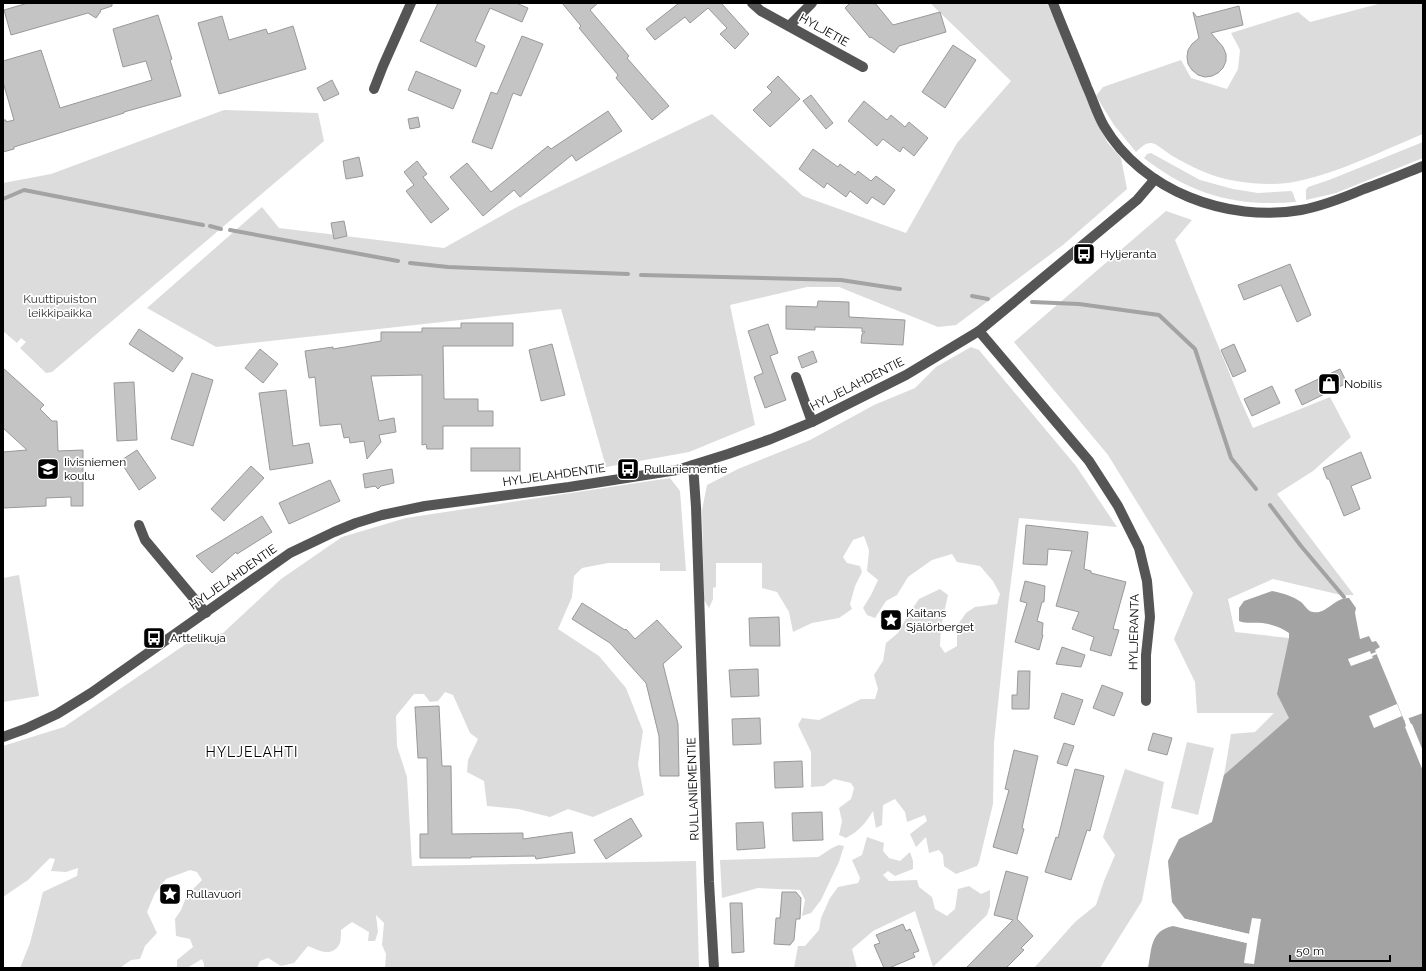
<svg xmlns="http://www.w3.org/2000/svg" width="1426" height="971" font-family="Raleway,sans-serif">
	<style>
		.green { fill: #dcdcdc }
		.water { fill: #a3a3a3 }
		.pier { fill: #fff }
		.lines { fill: none; stroke-linecap: round; stroke-linejoin: round }
		.stream { stroke: #a3a3a3; stroke-width: 4 }
		.building { fill: #c4c4c4; stroke: #999 }
		.minor { stroke: #555; stroke-width: 10 }
		.labels { text-anchor: middle; dominant-baseline: central; stroke-width: 3.5; stroke-linejoin: round; paint-order: stroke }
		.street-label { font-size: 12px; fill: #000; stroke: #fff }
		.poi-label { font-size: 12px; fill: #000; stroke: #fff; text-anchor: start }
		.park-label { font-size: 12px; fill: #333; stroke: #fff }
		.quarter-label { font-size: 14px; letter-spacing: 1px; fill: #000; stroke: #fff }
	</style>
	<rect width="100%" height="100%" fill="#fff"/>
	<g class="green">
		<path d="M930,3h117l60,139 14,16 6,31 -64,56 -107,80 -18,2 -99,-40h-32l-77,18 25,120 -66,27 -83,15 -45,-158 -345,38 -69,-39 115,-101 17,21 165,20 73,-41 195,-93 91,82 103,37 51,-90 54,-62z"/>
		<path d="M1382,3h41v131c-42,17 -90,42 -135,49 -17,2 -35,1 -52,-2 -22,-3 -42,-13 -62,-24 -6,-3 -17,-14 -23,-14 -6,0 -11,5 -15,9l-22,-27 -18,-29 7,-9 78,-27 10,18 36,11 11,-20 2,-19 -9,-17 67,-21 12,10z"/>
		<path d="M224,110l94,3 6,28 -272,231 -6,1 -26,-25 6,-6 -5,-4 -4,5 -14,-12v-148l48,-9z"/>
		<path d="M1423,142v16l-87,35 -30,7v-10l2,-3 21,-7z"/>
		<path d="M1151,153l49,27 33,9 25,4 33,-2 2,2 3,9c-59,5 -105,-7 -152,-44l3,-4z"/>
		<path d="M1166,211l26,9 -17,20 65,159 13,29 77,-31 21,40 -38,34 -36,23 77,101h-13l-68,-16 -45,20 7,33 54,6 18,72 -122,209 -13,-17 -4,-41 11,-22 33,-17 12,-47 7,-41 24,-2 19,-19h-77l-2,-31 -21,-43 19,-46 -85,-138 -94,-113z"/>
		<path d="M971,347l8,3 97,116 41,61 -98,-9 -10,79 -15,146 -1,61 -14,58 -2,4 -21,8 -12,-8 -1,-11 -4,-5 -10,3 -3,-16 -10,10 -6,-13 17,-13 -2,-6 -18,7 -2,-10 -10,-13 -12,6 -1,20 -6,3 -3,-17c-8,13 -14,20 -27,27l-7,-3 3,-14 -3,-13 12,-9 3,-11 -3,-5 -17,-4 -10,7 -13,1v-35l-13,-27 4,-7 17,2 42,-21h14l3,-10 -4,-14 9,-14 3,-18 12,-10 10,-18 11,-16 21,-10 8,6 -7,32 -1,19 5,7 12,-7v-20l9,-13 9,-6 22,-3 3,-10 -7,-13 -13,-15 -23,-4 -5,-8 -20,6 -24,17 -11,18 -11,6 -11,17 -8,-3 -4,-7 8,-13 7,-15 -11,-9 2,-21 -5,-14 -11,4 -10,17 4,6 13,3 2,6 -7,14 -5,18 2,5 -13,9 -27,5 -19,9 -4,-20 -12,-20 -15,-4v-25h-46v24l-3,1v11l-4,9 -5,-8 -2,-90 5,-25 31,-16 72,-29 64,-35 41,-17 21,-21z"/>
		<path d="M670,478l10,13 6,80h-26v-8h-52l-26,5 -8,8 -2,21 -14,32 41,27 27,32 17,43 -5,33 6,31 -51,22 -25,-8 -18,8 -32,-8 -31,-3 -3,-25 -17,-9 1,-12 10,-21 -8,-6 -17,-38 -8,-3 -7,9 -8,1 -6,-8h-10l-18,22 1,30 10,31 5,89 284,-5 3,107h-314l1,-14 -4,-9 2,-22 -8,-8 2,17 -3,9h-7l1,-9 -17,-10 -11,8c0,3 0,9 -1,13 -7,15 -21,8 -32,3l-14,17 -13,3 -13,-8 -8,3 -3,7h-53v-4l-2,-5 -15,9h-10v-8l16,-13 -3,-8 -14,-3 -1,-17 6,-9 6,-15 15,-15 -5,-8 -7,-2 -24,9 -11,14 -8,19 10,21 -12,13 -5,13 -9,1 -11,8h-100l10,-25 13,-51 34,-16 1,-8 -12,4 -15,-1 4,-12 -5,-1 -22,22 -25,17v-151l61,-19 122,-83 37,-11 58,-54 61,-42 64,-19z"/>
		<path d="M19,575l20,121 -36,6v-124z"/>
		<path d="M1187,742l27,6 -16,67 -27,-7z"/>
		<path d="M1125,769l39,13 -22,119 -42,67h-66l41,-46 21,-17 8,-24 11,-26 -12,-18z"/>
		<path d="M867,837l17,6 -1,8 6,7 11,3 10,-9 3,9v8l-18,7 -7,-5 -5,4 6,6 28,-1 2,7 13,10 3,12 12,7 8,-7 3,-20 11,-3 12,8 9,-4v16l-3,9 -54,52 -18,-56 -42,20 -21,18 5,19h-63l4,-22h7l14,-16 2,-12 9,-20 8,-11 20,-4 2,-5 -8,-18 10,-5z"/>
		<path d="M839,845l5,1 -5,16 -18,38 -10,13 -9,3 3,-16 -5,-10 -42,-2 -36,10 -2,-38 98,-3c7,-4 14,-10 21,-12z"/>
	</g>
	<path class="water" d="M1272,591c10,2 21,5 29,11 4,3 6,9 12,10 13,3 22,-15 36,-14l7,10 -1,5 5,26 9,-3 3,6 4,-1 4,6 -5,3 29,70 19,-7v255h-275c4,-20 2,-37 25,-42l74,17 2,-9 -64,-15 -13,-17 -4,-41 11,-22 33,-17 12,-47 65,-57 -12,-24 12,-56v-5c-8,-6 -18,-9 -27,-10 -8,-1 -16,1 -23,-2v-13l5,-7z"/>
	<g class="pier">
		<path d="M1370,651l1,3 5,-2 1,2 -5,2 1,2 -22,8 -3,-7z"/>
		<path d="M1397,704l5,12 -28,12 -5,-12z"/>
		<path d="M1408,717l3,7h1l11,27v20l-18,-44 1,-1 -2,-7z"/>
		<path d="M1182,918l67,16 3,-16 9,1 -7,45 -10,-1 3,-20 -68,-16 1,-2 66,15 1,-5 -62,-14z"/>
	</g>
	<g class="lines">
		<g class="stream">
			<path d="M3,199l21,-9 179,35"/>
			<path d="M210,226l11,3"/>
			<path d="M230,230l168,31"/>
			<path d="M410,263l38,4 180,7"/>
			<path d="M641,275l200,5 59,9"/>
			<path d="M972,296l16,3"/>
			<path d="M1032,302l47,2 80,11 36,34 36,109 25,31"/>
			<path d="M1270,505l31,41 43,51"/>
		</g>
	</g>
	<g class="building">
		<path d="M28,3h84v3l-12,4 1,1 -5,7 -8,-5 -77,22 -7,-25z"/>
		<path d="M438,3h78l12,5 -6,14 -32,-14 -15,33 10,5 -9,21 -56,-26z"/>
		<path d="M562,3h36l-8,7 39,46 -2,2 42,48 -17,14 -36,-42 2,-3 -39,-47 2,-2z"/>
		<path d="M679,3h42l28,31 -14,15 -15,-15 7,-6 -19,-20 -18,15 -5,-6 -30,23 -9,-11z"/>
		<path d="M850,3h25l18,22 47,-13 6,20 -47,14 -5,7 -23,-16 -1,1 -25,-30z"/>
		<path d="M1239,6l4,19 -32,8 12,14 3,7v7l-3,7 -5,5 -6,3 -7,1 -7,-2 -6,-5 -4,-6 -1,-7 1,-7 4,-6 7,-6 -6,-26 4,5z"/>
		<path d="M158,15l14,44 -2,1 11,36 -57,16v1l-110,34v2l-11,3v-32h3v2l8,-2 -11,-38v-21l38,-11 19,58 92,-28 -6,-19 -23,6 -10,-38z"/>
		<path d="M222,16l7,24 37,-11 2,5 25,-8 13,43 -87,25 -21,-71z"/>
		<path d="M522,36l21,8 -22,52 -8,-3 -21,56 -20,-7 19,-50 6,2z"/>
		<path d="M953,45l23,15 -31,48 -23,-16z"/>
		<path d="M416,71l45,19 -8,19 -45,-19z"/>
		<path d="M778,76l22,23 -30,28 -17,-17 19,-18 -5,-5z"/>
		<path d="M332,80l7,14 -15,7 -7,-13z"/>
		<path d="M811,95l22,28 -7,6 -23,-28z"/>
		<path d="M864,101l23,19 4,-5 14,12 4,-5 19,16 -14,18 -11,-9 -3,5 -17,-13 -6,7 -29,-25z"/>
		<path d="M608,111l14,20 -46,30 -4,-6 -52,42 -6,-7 -31,26 -33,-39 17,-14 24,29 57,-46 3,3z"/>
		<path d="M418,117l2,10 -10,2 -2,-10z"/>
		<path d="M813,149l25,18 2,-3 15,11 3,-4 13,10 5,-5 19,14 -11,15 -12,-8 -5,7 -17,-13 -4,6 -19,-14 -3,5 -25,-19z"/>
		<path d="M359,157l4,19 -17,3 -3,-18z"/>
		<path d="M417,161l10,13 -4,3 26,32 -18,14 -25,-32 8,-6 -10,-13z"/>
		<path d="M344,221l3,15 -13,3 -3,-16z"/>
		<path d="M1290,264l21,51 -14,7 -16,-37 -37,15 -6,-15z"/>
		<path d="M818,301l31,1v15l56,3 -2,25 -42,-2 1,-9 3,-2h-3v-4l-47,-1v3l-29,-1v-23l31,1z"/>
		<path d="M461,323h52v23h-70l1,53h34v12h15v15h-50v23h-16l-1,-5 -4,1v-70l-51,1 8,45 15,-3 2,14 -17,3 2,7 -14,17 -3,-18 -14,2 -1,-6 -5,1 -3,-14 -21,2 -5,-49 -6,1 -4,-27 28,-4v2l48,-8v-9h41v-4h39z"/>
		<path d="M768,324l10,29 -8,3 16,44 -21,8 -11,-31 9,-4 -15,-42z"/>
		<path d="M139,329l44,29 -10,14 -44,-28z"/>
		<path d="M552,344l13,51 -24,6 -12,-51z"/>
		<path d="M1234,344l12,27 -13,6 -12,-27z"/>
		<path d="M260,349l18,15 -15,19 -18,-15z"/>
		<path d="M813,351l4,11 -15,6 -4,-11z"/>
		<path d="M3,368l41,37 -4,4 12,12h5l1,30 25,-1v56h-12v-9l-25,1v8l-43,2v-56l24,-2 -24,-22z"/>
		<path d="M1340,369l7,14 -45,22 -7,-15z"/>
		<path d="M192,373l21,7 -20,66 -22,-7z"/>
		<path d="M134,382l3,58 -20,1 -3,-58z"/>
		<path d="M1272,386l8,17 -28,13 -8,-17z"/>
		<path d="M286,390l7,56 16,-3 4,20 -43,7 -11,-77z"/>
		<rect x="471" y="448" width="49" height="23"/>
		<path d="M137,450l19,28 -17,12 -19,-29z"/>
		<path d="M1361,452l10,26 -20,8 9,23 -16,7 -15,-37h-2l-4,-11z"/>
		<path d="M251,466l13,12 -40,43 -13,-12z"/>
		<path d="M392,469l2,14 -13,3 -3,3 -3,-3 -10,2 -2,-14z"/>
		<path d="M330,480l10,21 -51,23 -10,-21z"/>
		<path d="M262,516l10,16 -35,22 -1,-2 -24,21 -16,-17z"/>
		<path d="M1026,525l62,7 -4,37 7,2v2l35,9 -13,47 6,1 -8,26 -21,-6 4,-13 -22,-8 7,-17 -23,-6 16,-55 -24,-2 -1,16 -24,-1z"/>
		<path d="M1025,581l20,5 -1,16h-2l-5,19 6,2 -1,12h1l-4,15 -24,-8 12,-39 -7,-2z"/>
		<path d="M582,603l43,27 1,-1 9,10 22,-19 25,27 -19,17 15,60 1,52h-19l-1,-40 -13,-53 -36,-40 -38,-24z"/>
		<path d="M779,617l1,29h-30l-1,-28z"/>
		<path d="M1062,647l23,8 -4,12 -25,-3z"/>
		<path d="M758,669l1,27 -28,1 -2,-27z"/>
		<path d="M1018,671h12l-1,38h-17v-14h5z"/>
		<path d="M1102,685l21,8 -9,23 -21,-8z"/>
		<path d="M1062,693l21,7 -9,25 -20,-7z"/>
		<path d="M439,706l3,60h9l1,68 71,-1v6l49,-7 3,21 -39,6 -1,-3 -64,1v1h-51v-24h8l-1,-76h-9l-3,-51z"/>
		<path d="M760,718l1,26 -28,1 -1,-26z"/>
		<path d="M1153,733l19,5 -5,17 -19,-5z"/>
		<path d="M1064,743l10,3 -7,20 -10,-3z"/>
		<path d="M1014,750l24,6 -16,72 2,1 -7,25 -24,-7 16,-57 -4,-1z"/>
		<path d="M802,761l1,26 -28,1 -1,-26z"/>
		<path d="M1075,769l29,7 -14,55 -3,-1 -16,50 -26,-8 11,-35 2,1z"/>
		<path d="M822,812l1,28 -30,1 -1,-28z"/>
		<path d="M631,818l11,18 -36,23 -12,-19z"/>
		<path d="M763,822l2,26 -28,2 -1,-27z"/>
		<path d="M1006,871l22,6 -11,42 16,17 -12,12 3,2 -18,18h-40l47,-48 -19,-5z"/>
		<path d="M782,892h14l5,6 -1,21h-4l-2,21 -4,5 -16,-1 2,-26h4z"/>
		<path d="M730,903h12l2,49 -12,1z"/>
		<path d="M903,924l3,7 4,-2 9,22 -6,2 2,4 -26,11h-5l-10,-23 6,-2 -4,-8z"/>
	</g>
	<g class="lines">
		<g class="minor">
			<path d="M752,3l9,8 102,56"/>
			<path d="M1053,3c11,28 23,56 34,84 6,13 10,27 17,39 38,65 124,97 197,84 22,-4 42,-12 63,-21 20,-7 39,-15 59,-23"/>
			<path d="M789,26l23,-23"/>
			<path d="M374,89l9,-23 28,-63"/>
			<path d="M979,331l110,130 29,45 21,42 8,33 3,36 -4,38v46"/>
			<path d="M796,377l16,45"/>
			<path d="M693,465l3,42 13,375 5,86"/>
			<path d="M139,525l6,15 61,73"/>
			<path d="M3,737l22,-8 32,-15 34,-21 199,-140 44,-21 22,-9 26,-8 43,-9 144,-19 108,-17 51,-16 43,-15 41,-17 94,-47 73,-44 158,-131 18,-21"/>
		</g>
	</g>
	<defs>
		<g id="bus-square" transform="scale(1.15)"><rect x="-9" y="-9" width="18" height="18" rx="4" fill="#000" stroke="#fff"/><path d="M-5-6H5V4H4V6H2V4H-2V6H-4V4H-5ZM-3.5-4V0h7V-4ZM-3.5 1.2v1.5H-2V1.2ZM2 1.2v1.5H3.5V1.2Z" fill="#fff"/></g>
		<g id="shop-square" transform="scale(1.15)"><rect x="-9" y="-9" width="18" height="18" rx="4" fill="#000" stroke="#fff"/><path d="M-5-2.5h2.3a2.7 3.5 0 0 1 5.4 0H5L5.5 6h-11ZM-1.5-2.5h3a1.5 2.3 0 0 0-3 0Z" fill="#fff"/></g>
		<g id="school-square" transform="scale(1.15)"><rect x="-9" y="-9" width="18" height="18" rx="4" fill="#000" stroke="#fff"/><path d="M0-5L7-2L0 1L-7-2ZM-4 1L0 2.5L4 1V4Q0 6-4 4Z" fill="#fff"/></g>
		<g id="sight-square" transform="scale(1.15)"><rect x="-9" y="-9" width="18" height="18" rx="4" fill="#000" stroke="#fff"/><path d="M0-6L1.8-2.2L6-1.7L2.9 1.2L3.7 5.4L0 3.3L-3.7 5.4L-2.9 1.2L-6-1.7L-1.8-2.2Z" fill="#fff"/></g>
	</defs>
	<g fill-rule="evenodd">
		<use href="#bus-square" x="1084" y="254"/>
		<use href="#shop-square" x="1329" y="384"/>
		<use href="#school-square" x="48" y="469"/>
		<use href="#bus-square" x="628" y="469"/>
		<use href="#sight-square" x="891" y="620"/>
		<use href="#bus-square" x="154" y="638"/>
		<use href="#sight-square" x="170" y="894"/>
	</g>
	<g class="labels">
		<g class="street-label">
			<text transform="translate(824 30) rotate(29)">HYLJETIE</text>
			<text transform="translate(857 384) rotate(-27)">HYLJELAHDENTIE</text>
			<text transform="translate(554 475) rotate(-8)">HYLJELAHDENTIE</text>
			<text transform="translate(233 577) rotate(-35)">HYLJELAHDENTIE</text>
			<text transform="translate(1134 632) rotate(-89)">HYLJERANTA</text>
			<text transform="translate(693 789) rotate(-92)">RULLANIEMENTIE</text>
		</g>
		<g class="poi-label">
			<text x="1100" y="254">Hyljeranta</text>
			<text x="1344" y="384">Nobilis</text>
			<text x="64" y="462">Iivisniemen<tspan x="64" dy="14">koulu</tspan></text>
			<text x="644" y="469">Rullaniementie</text>
			<text x="906" y="613">Kaitans<tspan x="906" dy="14">Själörberget</tspan></text>
			<text x="170" y="638">Arttelikuja</text>
			<text x="186" y="894">Rullavuori</text>
		</g>
		<g class="park-label">
			<text x="60" y="299">Kuuttipuiston<tspan x="60" dy="14">leikkipaikka</tspan></text>
		</g>
		<g class="quarter-label">
			<text x="252" y="752">HYLJELAHTI</text>
		</g>
	</g>
	<rect width="1426" height="971" fill="none" stroke="#000000" stroke-width="8"/>
	<path d="M1290 955v6h100v-6" fill="none" stroke="#000000" stroke-width="2"/>
	<text x="1296" y="955" font-size="12" fill="#000000" stroke="#ffffff" stroke-width="3" paint-order="stroke">50 m</text>
</svg>
